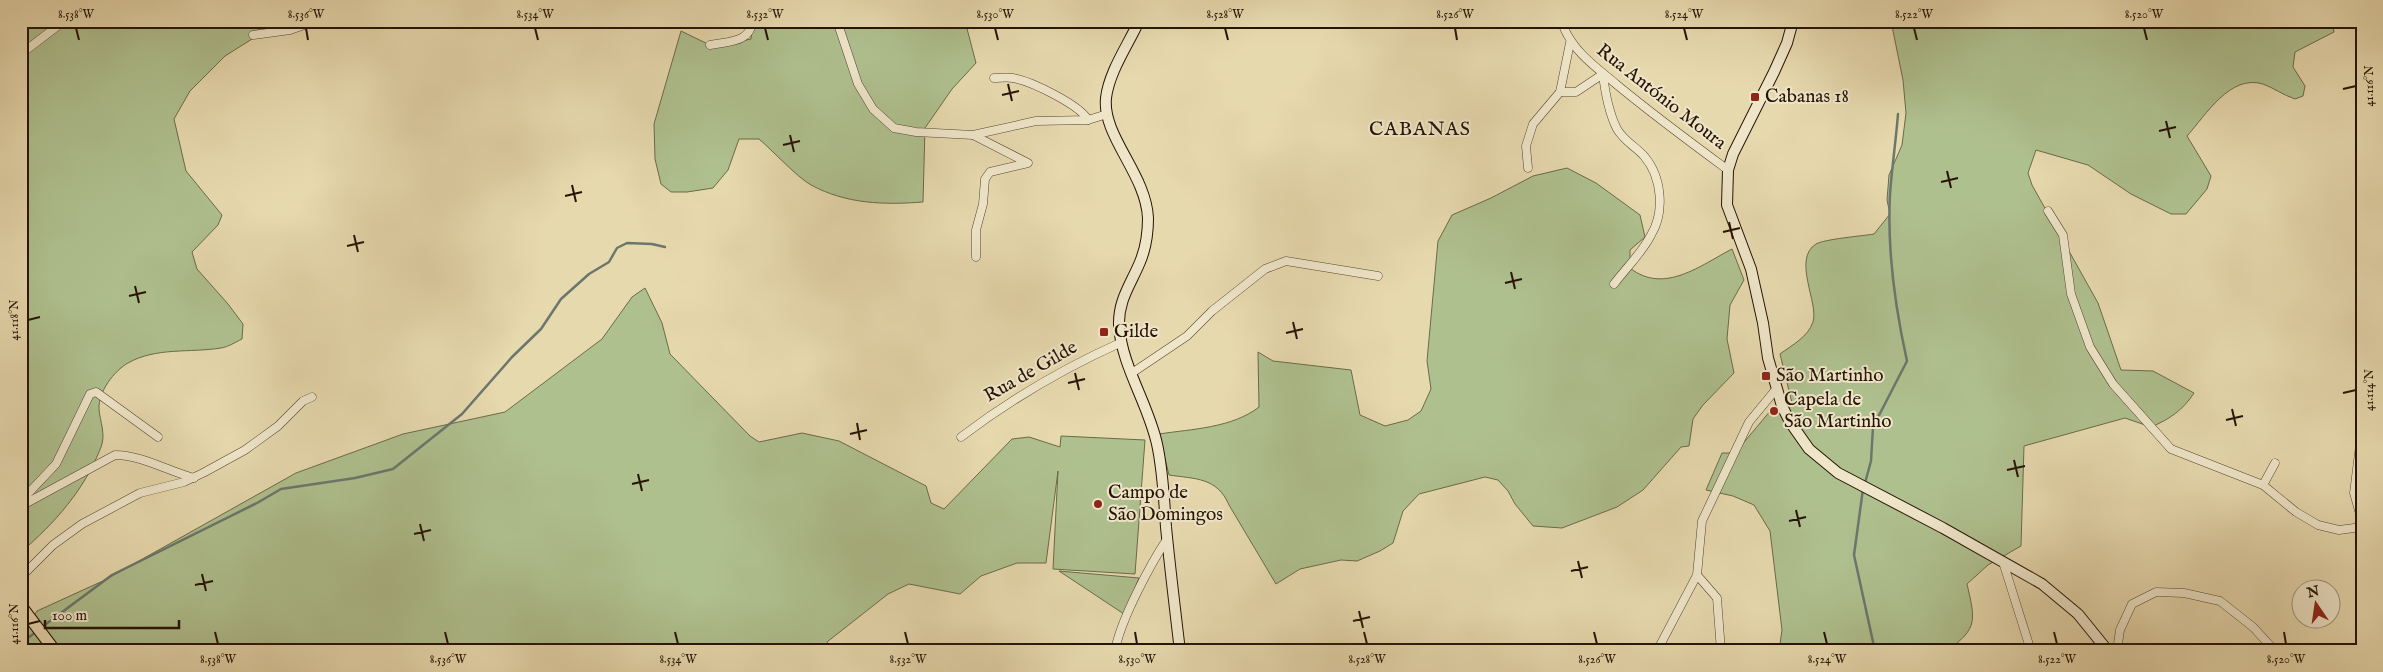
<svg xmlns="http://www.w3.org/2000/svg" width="2383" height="672" font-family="'IM FELL English',serif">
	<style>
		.green { fill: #afc08f; stroke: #6a6a4a }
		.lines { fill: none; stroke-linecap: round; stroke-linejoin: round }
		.stream { stroke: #6b776d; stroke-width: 2.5 }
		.street-casing { stroke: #56442e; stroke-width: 9 }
		.secondary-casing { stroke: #261304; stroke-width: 12 }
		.primary-casing { stroke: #261304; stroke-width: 13 }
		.street { stroke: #efe6ca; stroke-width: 8 }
		.secondary { stroke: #efe6ca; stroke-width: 10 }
		.primary { stroke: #e7d9ae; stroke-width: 11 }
		.ticks { fill: none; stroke: #261304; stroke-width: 2 }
		.poi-dot { fill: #8f2418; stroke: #efe6ca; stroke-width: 2 }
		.labels { text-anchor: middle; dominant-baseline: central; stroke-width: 4; stroke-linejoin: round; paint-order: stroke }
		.street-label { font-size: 19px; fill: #261304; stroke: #efe6ca }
		.poi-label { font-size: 19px; fill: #261304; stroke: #efe6ca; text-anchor: start }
		.neighbourhood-label { font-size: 20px; letter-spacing: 1px; fill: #261304; stroke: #efe6ca }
		.neatline { fill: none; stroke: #261304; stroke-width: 2 }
		.ticks-label { font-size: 12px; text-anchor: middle; fill: #261304 }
	</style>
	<rect width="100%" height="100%" fill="#e7d9ae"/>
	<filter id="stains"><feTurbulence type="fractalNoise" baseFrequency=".004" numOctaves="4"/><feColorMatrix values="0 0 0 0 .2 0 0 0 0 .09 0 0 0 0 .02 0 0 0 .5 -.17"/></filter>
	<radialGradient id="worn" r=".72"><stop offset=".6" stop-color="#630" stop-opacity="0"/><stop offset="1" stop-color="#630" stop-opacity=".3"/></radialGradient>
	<g class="green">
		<path d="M21,21l155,2 81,-2 3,13 -35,22 -35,35 -16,28 12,52 36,44 -4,10 -26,27 5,17 31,35 15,20 -1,15c-6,3 -14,8 -21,9 -31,5 -65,-1 -93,15 -14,8 -30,29 -29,46 1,13 7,25 2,38 -16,42 -46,76 -80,105z"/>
		<path d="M753,21h72l1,3 8,-3h131l11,42 -24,26 -27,39 -2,74c-39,3 -77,2 -112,-17 -14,-8 -38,-34 -52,-46h-20l-11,31 -15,18 -26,4h-16l-10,-8 -6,-25 -1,-35 27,-93 33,16 37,-8z"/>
		<path d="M1891,21h441l2,11 -39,20 -2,15 12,19 -2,10 -8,3c-12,-4 -21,-11 -32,-15 -33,-10 -57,31 -76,52l24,40 -4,13 -21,25h-15l-40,-20 -43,-29 -52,-15 -8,23 4,12 66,118 23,67 32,1 41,22c-11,17 -24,26 -43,34l-26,-9 -101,28 -3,100 -33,19 -21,19c8,35 12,45 -21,67h-167l3,-21 -12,-99 -16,-26 -21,-9 -27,-6 16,-37h13l36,-43 21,-7 -12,-49c12,-9 28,-17 33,-32 6,-19 -21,-63 3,-78 9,-5 46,-8 58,-10l16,-20 -3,-14 2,-25 13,-30 4,-32 -3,-33z"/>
		<path d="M1567,168l29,15 44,32 5,22 -15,13v18c34,27 71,-3 102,-19l12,31 -14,25 -3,34 7,34 -31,32 -10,14 -4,27 -8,1 -38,43 -26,17 -55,21 -29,-2 -18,-22 -7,-13 -10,-11 -13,-3 -66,17 -16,17 -10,32 -13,8 -23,10 -16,-1 -41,9 -24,15 -47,-79c-12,-28 -34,-26 -60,-30l-10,-41c33,-5 73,-6 100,-27l-1,-55 15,9 78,9 9,45 25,11 23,-6 13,-9 10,-22 -4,-28 11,-120 14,-26 39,-17 42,-22z"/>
		<path d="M645,288l17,35 8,31 80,82 9,6 43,-9 37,8 87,45 5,17 13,6 68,-70 17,-2 31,10 1,-11 84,4 -10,134 -82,-5 5,-98 -12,92h-29l-36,13 -21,18 -51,-10 -21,10 -61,48 3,9h-809v-17l16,-23 68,-31 191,-107 107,-39 102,-22 97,-73 30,-42z"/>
		<path d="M1059,571l80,7 -15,36z"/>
	</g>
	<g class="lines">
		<g class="stream">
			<path d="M1865,483l6,-22 2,-34 34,-66c-12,-54 -20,-111 -17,-167 2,-27 6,-54 8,-80"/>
			<path d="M1863,489l-9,66 21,96"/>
			<path d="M42,627l70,-52 145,-72 24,-14 74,-11 38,-9 69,-55 50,-57 29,-28 20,-30 28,-25 20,-12 8,-14 10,-5 25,1 13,3"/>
			<path d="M21,643l15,-11"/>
		</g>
		<g class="street-casing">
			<g id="street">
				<path d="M837,21l21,63 15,25 21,19 22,4 57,3 63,-14 52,-1 19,-6"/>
				<path d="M1567,21l-3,7c11,25 32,39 52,56 36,30 74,58 112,86"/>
				<path d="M253,35l37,-5 26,-9"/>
				<path d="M710,45c20,-4 39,-2 43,-24"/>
				<path d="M21,54l43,-33"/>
				<path d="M1603,74c2,18 6,39 14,55 7,12 19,18 27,27 18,21 21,56 7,79 -9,18 -25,33 -37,49"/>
				<path d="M994,78c6,0 13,-1 19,0 18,3 67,27 75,42"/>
				<path d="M1560,92h16l27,-18"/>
				<path d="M973,135l55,28 -38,9 -5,7 -2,25 -7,26v27"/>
				<path d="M1528,168l-2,-22 7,-22 27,-32 10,-49"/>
				<path d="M2048,211l15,24 8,59 19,53 23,37 58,65 92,36 33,27 22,13 21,5 23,-3"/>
				<path d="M1132,373l55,-37 25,-25 53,-42 21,-8 92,15"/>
				<path d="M2362,429l-8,64 8,28"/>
				<path d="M961,437c50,-38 103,-69 161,-95"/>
				<path d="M2263,485l12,-22"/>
				<path d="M21,501l35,-37 34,-70 6,-2 62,45"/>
				<path d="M21,506l94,-51c26,0 53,16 79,23"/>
				<path d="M2003,562l28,89"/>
				<path d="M1697,575l20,23 4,53"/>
				<path d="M21,577l32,-32 29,-21 58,-31 44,-11 19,-9 42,-23 33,-24 25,-25 9,-4"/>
				<path d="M1115,651c5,-30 35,-86 52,-112"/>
				<path d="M1657,651l40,-76 5,-54 47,-99 28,-34"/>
				<path d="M2117,651l3,-21 12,-26 24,-12 28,1 36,8 33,26 22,24"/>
			</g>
		</g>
		<g class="secondary-casing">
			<g id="secondary">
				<path d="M1139,21c-11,24 -30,51 -33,77 -4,38 40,76 42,120 0,15 -2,30 -8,44 -9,22 -22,38 -21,64 3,41 29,77 38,118 6,27 7,55 9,83 4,41 9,82 14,124"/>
				<path d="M1793,21l-6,22 -13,29 -41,82 -5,16 -1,35 24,64 12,54 5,35 14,48 8,16 19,27 29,24 105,55 99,56 36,30 30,37"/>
			</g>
		</g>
		<g class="primary-casing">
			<path id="primary" d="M21,606l34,45"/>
		</g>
		<use href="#street" class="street"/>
		<use href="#secondary" class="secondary"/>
		<use href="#primary" class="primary"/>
	</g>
	<path class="ticks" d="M76,28l3,12M306,28l2,12M535,28l3,12M765,28l3,12M995,28l3,12M1225,28l3,12M1455,28l2,12M1684,28l3,12M1914,28l3,12M2144,28l3,12M1008,84l4,17M2343,89l13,-3M1002,95l17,-4M2166,121l4,17M2159,131l17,-4M790,135l4,17M783,145l17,-4M1947,171l4,17M1941,182l17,-4M572,185l4,17M565,196l17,-4M1729,222l4,17M1723,232l17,-4M354,235l4,17M347,246l17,-4M1511,272l4,17M1505,283l17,-4M135,286l4,17M129,296l17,-4M28,320l12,-3M1293,322l4,17M1286,333l17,-4M1075,373l4,17M1068,383l17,-4M2343,393l13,-3M2232,409l4,17M2226,420l17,-4M857,423l3,17M850,434l17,-4M2014,460l4,17M2007,470l18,-4M638,474l4,17M632,484l17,-4M1796,510l4,17M1789,521l17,-4M420,524l4,17M414,534l17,-4M1578,561l4,17M1571,571l17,-4M202,574l4,17M195,585l18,-4M1359,611l4,17M1353,621l17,-4M28,624l12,-3M215,632l3,12M445,632l3,12M675,632l3,12M905,632l3,12M1135,632l2,12M1364,632l3,12M1594,632l3,12M1824,632l3,12M2054,632l3,12M2284,632l2,12"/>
	<g class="poi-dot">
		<rect x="1750" y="92" width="10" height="10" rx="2.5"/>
		<rect x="1099" y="327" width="10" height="10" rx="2.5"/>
		<rect x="1761" y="371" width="10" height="10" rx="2.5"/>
		<circle cx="1774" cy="411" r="5"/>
		<circle cx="1098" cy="504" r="5"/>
	</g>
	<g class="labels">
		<g class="street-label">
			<text transform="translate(1661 97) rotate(38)">Rua António Moura</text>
			<text transform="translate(1031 372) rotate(-30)">Rua de Gilde</text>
		</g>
		<g class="poi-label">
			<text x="1765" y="97">Cabanas 18</text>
			<text x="1114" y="332">Gilde</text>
			<text x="1776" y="376">São Martinho</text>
			<text x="1784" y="400">Capela de<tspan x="1784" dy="22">São Martinho</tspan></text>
			<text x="1108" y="493">Campo de<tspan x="1108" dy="22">São Domingos</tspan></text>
		</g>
		<g class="neighbourhood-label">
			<text x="1420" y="129">CABANAS</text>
		</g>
	</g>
	<rect width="2383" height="672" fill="none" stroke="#e7d9ae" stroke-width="55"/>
	<g transform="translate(2316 604) rotate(347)"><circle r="24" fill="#efe6ca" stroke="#9f927b"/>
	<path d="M0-4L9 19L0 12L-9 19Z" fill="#8f2418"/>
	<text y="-8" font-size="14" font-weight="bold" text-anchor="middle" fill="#261304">N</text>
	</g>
	<path d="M45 620v8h134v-8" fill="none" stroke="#261304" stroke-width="2.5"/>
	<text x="52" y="620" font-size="15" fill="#261304" stroke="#efe6ca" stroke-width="4" paint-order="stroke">100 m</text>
	<rect x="28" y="28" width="2328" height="616" class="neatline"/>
	<g class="ticks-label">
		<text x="76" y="18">8.538°W</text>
		<text x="306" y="18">8.536°W</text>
		<text x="535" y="18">8.534°W</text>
		<text x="765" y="18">8.532°W</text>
		<text x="995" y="18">8.530°W</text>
		<text x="1225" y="18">8.528°W</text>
		<text x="1455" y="18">8.526°W</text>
		<text x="1684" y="18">8.524°W</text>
		<text x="1914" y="18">8.522°W</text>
		<text x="2144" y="18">8.520°W</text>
		<text transform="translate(2369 86) rotate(-90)" y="4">41.116°N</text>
		<text transform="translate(14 320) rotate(-90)" y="4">41.118°N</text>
		<text transform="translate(2369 390) rotate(-90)" y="4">41.114°N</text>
		<text transform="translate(14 624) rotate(-90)" y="4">41.116°N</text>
		<text x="218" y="663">8.538°W</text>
		<text x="448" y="663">8.536°W</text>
		<text x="678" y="663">8.534°W</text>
		<text x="908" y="663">8.532°W</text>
		<text x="1137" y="663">8.530°W</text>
		<text x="1367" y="663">8.528°W</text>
		<text x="1597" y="663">8.526°W</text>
		<text x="1827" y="663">8.524°W</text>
		<text x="2057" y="663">8.522°W</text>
		<text x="2286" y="663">8.520°W</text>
	</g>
	<rect width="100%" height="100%" filter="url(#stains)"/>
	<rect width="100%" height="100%" fill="url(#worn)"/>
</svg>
